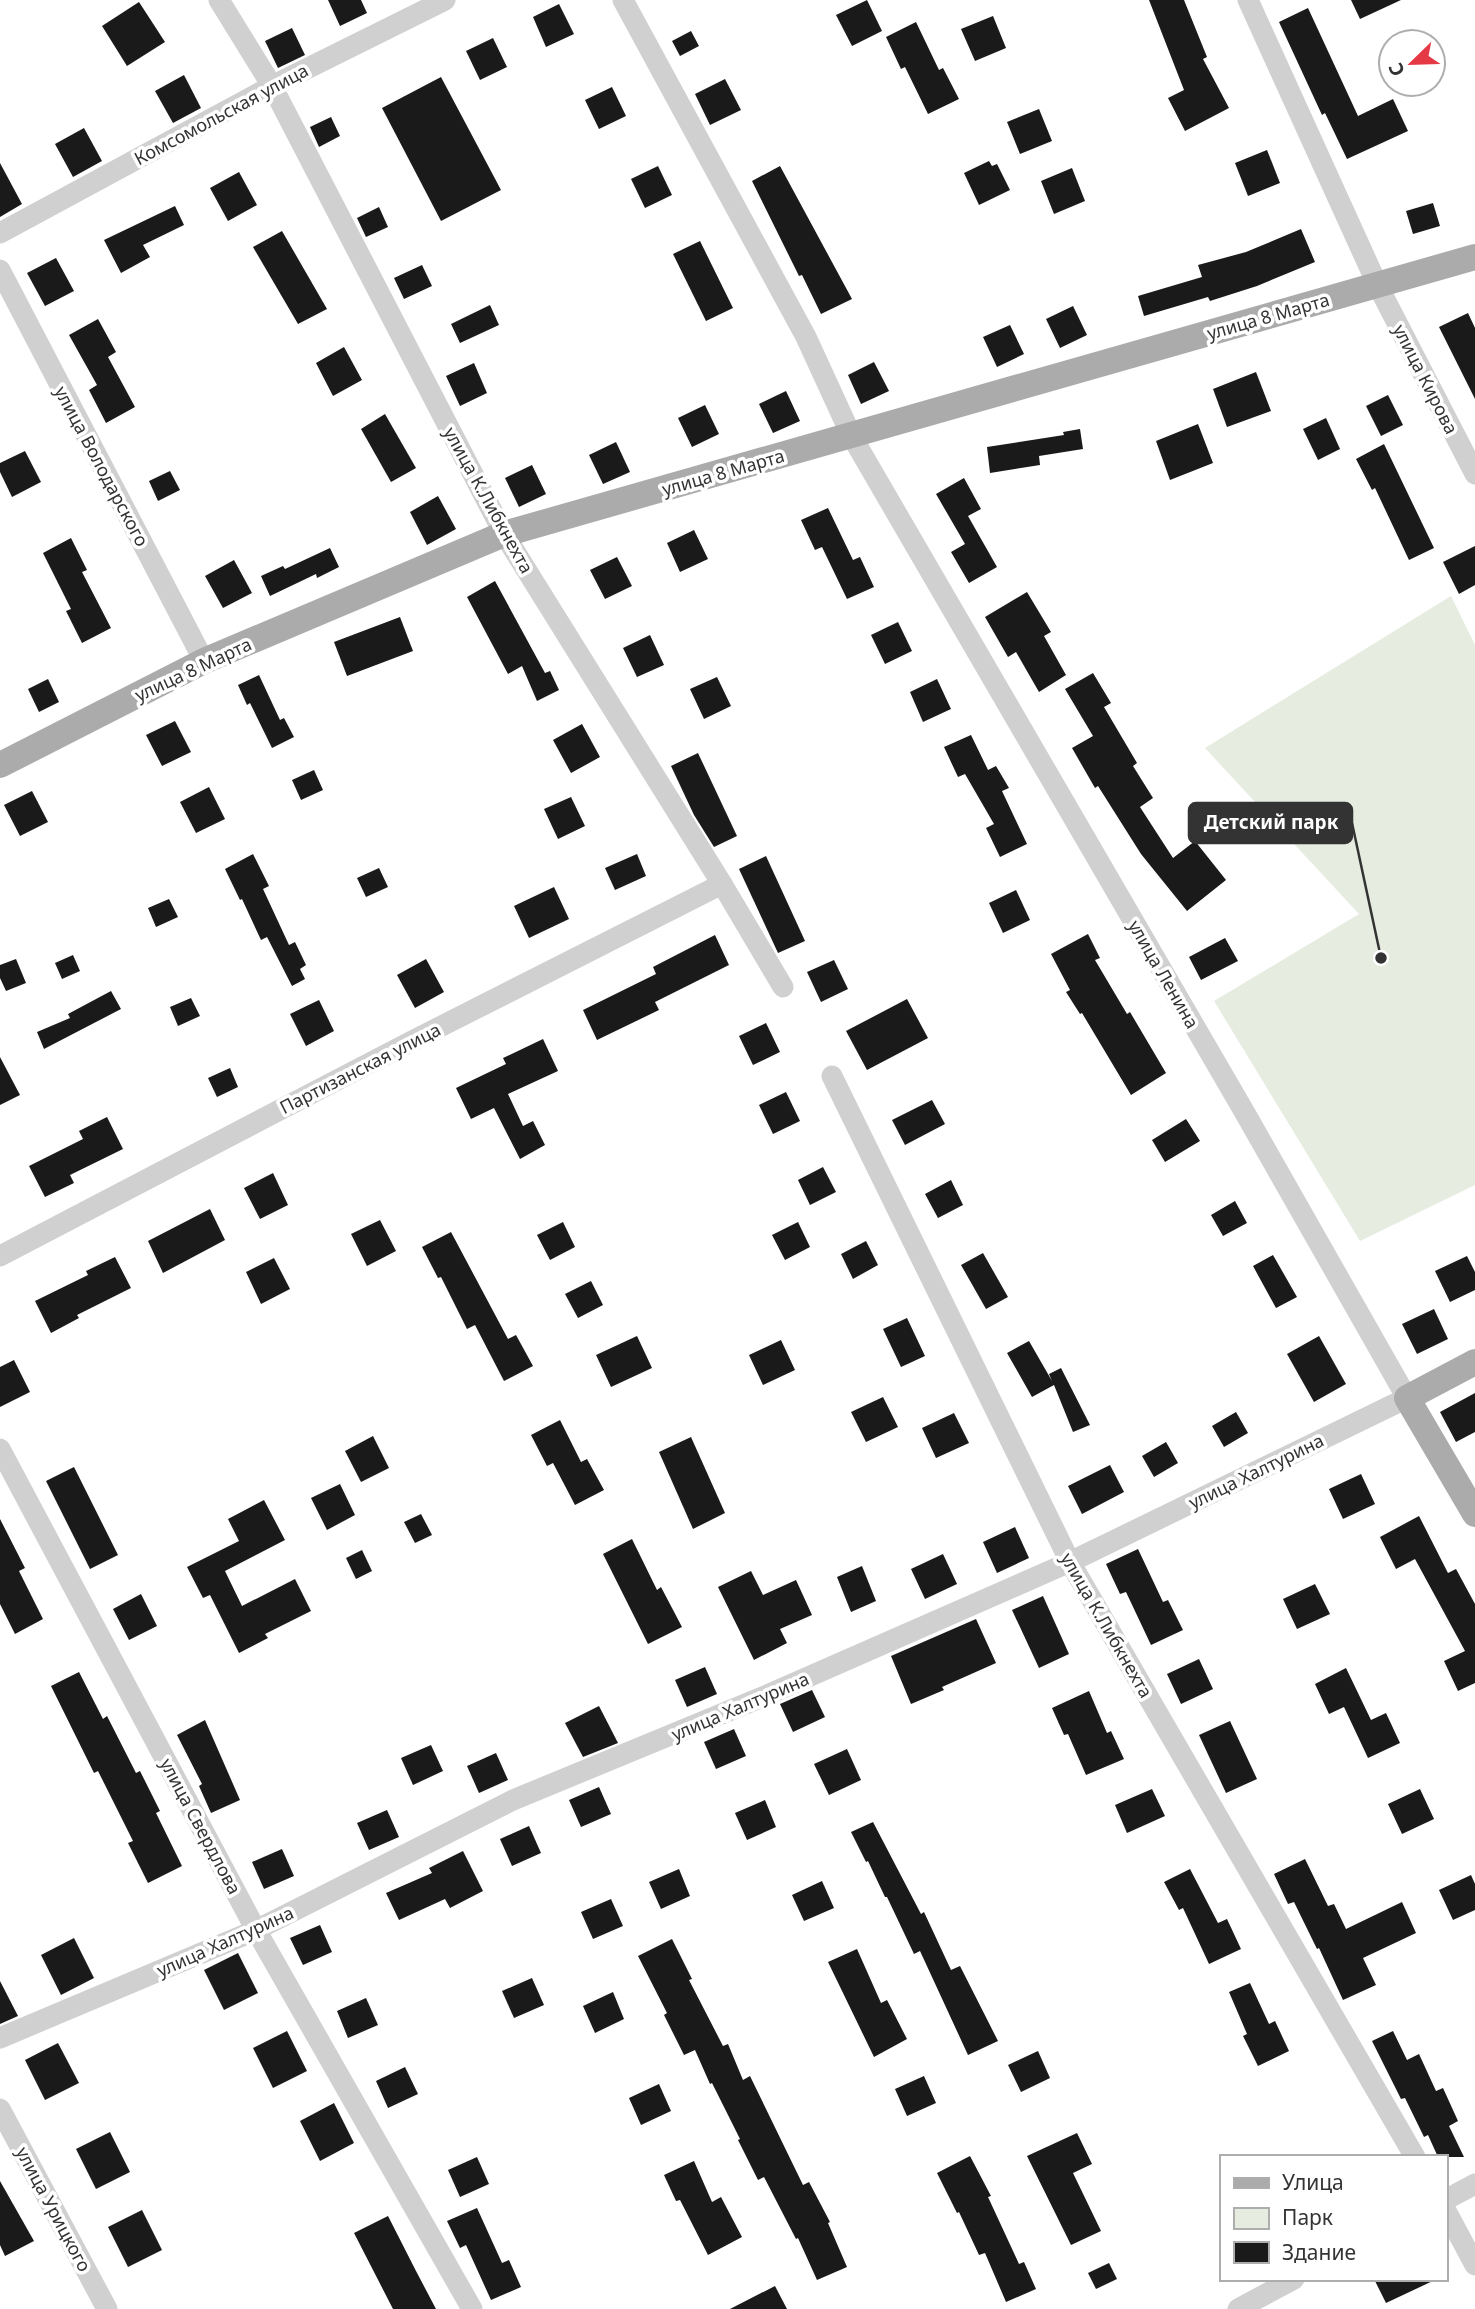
<svg xmlns="http://www.w3.org/2000/svg" width="1475" height="2309" font-family="'Noto Sans',sans-serif">
	<style>
		.green { fill: #e6ecdf }
		.building { fill: #1a1a1a }
		.lines { fill: none; stroke-linecap: round; stroke-linejoin: round }
		.minor { stroke: #d0d0d0; stroke-width: 21 }
		.major { stroke: #ababab; stroke-width: 26 }
		.labels { text-anchor: middle; dominant-baseline: central; stroke-width: 7; stroke-linejoin: round; paint-order: stroke }
		.street-label { font-size: 18px; fill: #333; stroke: #fff }
		.leader { fill: none; stroke: #333; stroke-width: 2.5 }
		.callout-dot { fill: #333; stroke: #fff; stroke-width: 2.5 }
		.callout { fill: #333; stroke: #333; stroke-width: 2.5 }
		.callout-label { font-size: 19px; text-anchor: middle; font-weight: bold; fill: #fff }
	</style>
	<rect width="100%" height="100%" fill="#fff"/>
	<path class="green" d="M1451,596l24,49v540l-115,56 -146,-240 145,-87 -154,-166z"/>
	<g class="building">
		<path d="M328,0h33l6,13 -27,13z"/>
		<path d="M867,0l15,31 -30,15 -16,-31z"/>
		<path d="M1149,0h35l23,57 -4,2 26,49 -44,23 -17,-33 16,-8z"/>
		<path d="M1351,0h50l-41,19z"/>
		<path d="M139,2l26,40 -38,24 -25,-40z"/>
		<path d="M559,4l15,30 -28,13 -13,-30z"/>
		<path d="M1308,8l50,108 35,-17 15,32 -61,28 -22,-46 -3,2 -43,-93z"/>
		<path d="M993,16l13,32 -31,13 -14,-32z"/>
		<path d="M916,22l23,48 4,-2 16,31 -31,15 -23,-47 -4,2 -15,-32z"/>
		<path d="M292,28l13,27 -27,13 -13,-27z"/>
		<path d="M691,31l8,15 -19,10 -8,-15z"/>
		<path d="M493,38l14,29 -27,13 -14,-29z"/>
		<path d="M184,75l17,33 -28,15 -18,-32z"/>
		<path d="M441,77l60,113 -60,31 -59,-113z"/>
		<path d="M725,79l16,31 -31,15 -15,-31z"/>
		<path d="M612,87l14,29 -27,13 -14,-29z"/>
		<path d="M1039,109l13,32 -32,13 -13,-32z"/>
		<path d="M331,117l9,19 -21,11 -9,-20z"/>
		<path d="M84,128l18,33 -29,16 -18,-33z"/>
		<path d="M1267,150l13,33 -32,13 -13,-33z"/>
		<path d="M989,161l3,5 5,-2 13,26 -31,15 -15,-32z"/>
		<path d="M0,163l22,41 -22,13z"/>
		<path d="M658,166l14,29 -27,13 -14,-29z"/>
		<path d="M780,166l72,133 -31,15 -19,-39 -3,1 -47,-95z"/>
		<path d="M1072,168l13,33 -31,13 -13,-33z"/>
		<path d="M239,172l18,33 -29,16 -18,-33z"/>
		<path d="M1433,203l7,23 -27,8 -7,-23z"/>
		<path d="M175,206l9,19 -41,20 7,12 -29,16 -17,-33z"/>
		<path d="M379,207l9,20 -22,10 -9,-19z"/>
		<path d="M1301,229l14,33 -58,24 -47,15 -2,-4 -64,19 -6,-20 64,-19 -4,-12 48,-13z"/>
		<path d="M282,231l45,78 -29,15 -45,-77z"/>
		<path d="M700,241l33,67 -27,13 -33,-67z"/>
		<path d="M56,258l18,33 -29,15 -18,-33z"/>
		<path d="M422,265l10,21 -28,13 -10,-21z"/>
		<path d="M490,305l9,20 -39,18 -9,-19z"/>
		<path d="M1073,306l14,29 -27,13 -14,-29z"/>
		<path d="M1468,313l7,15v71l-36,-72z"/>
		<path d="M98,319l18,33 -8,5 27,50 -29,16 -17,-33 8,-5 -28,-50z"/>
		<path d="M1010,325l14,29 -27,13 -14,-30z"/>
		<path d="M344,347l18,33 -29,16 -17,-33z"/>
		<path d="M874,362l15,29 -28,13 -13,-29z"/>
		<path d="M474,363l13,30 -27,13 -14,-30z"/>
		<path d="M1256,372l15,39 -44,16 -14,-38z"/>
		<path d="M786,391l14,30 -27,12 -14,-29z"/>
		<path d="M1388,395l15,30 -22,11 -15,-30z"/>
		<path d="M705,405l14,29 -27,13 -14,-29z"/>
		<path d="M385,414l31,54 -25,14 -30,-53z"/>
		<path d="M1326,418l14,31 -22,11 -15,-31z"/>
		<path d="M1198,424l15,39 -43,17 -14,-39z"/>
		<path d="M1080,429l3,20 -44,7 1,9 -50,8 -3,-26 77,-12 -1,-3z"/>
		<path d="M616,442l14,30 -27,12 -14,-29z"/>
		<path d="M1384,444l50,104 -25,12 -34,-72 -3,2 -16,-31z"/>
		<path d="M25,451l16,31 -29,15 -12,-25v-9z"/>
		<path d="M532,465l14,29 -27,13 -14,-29z"/>
		<path d="M170,471l10,19 -22,11 -9,-20z"/>
		<path d="M964,478l17,31 -13,7 29,51 -28,16 -18,-31 14,-8 -29,-50z"/>
		<path d="M438,496l18,33 -29,16 -17,-33z"/>
		<path d="M828,508l25,52 7,-3 14,30 -27,12 -25,-52 -7,3 -14,-30z"/>
		<path d="M694,530l14,29 -28,13 -13,-29z"/>
		<path d="M71,538l16,32 -5,2 29,56 -29,15 -16,-32 5,-2 -28,-56z"/>
		<path d="M1475,546v39l-16,9 -16,-32z"/>
		<path d="M330,548l9,19 -22,11 -1,-4 -46,22 -9,-20 22,-10 2,3z"/>
		<path d="M617,557l15,29 -27,13 -15,-29z"/>
		<path d="M234,560l18,33 -29,15 -18,-32z"/>
		<path d="M495,581l50,92 5,-2 9,19 -22,11 -15,-35 -14,8 -41,-77z"/>
		<path d="M1027,592l24,40 -7,4 22,39 -27,17 -23,-40 -8,5 -23,-40z"/>
		<path d="M400,617l13,34 -66,25 -13,-34z"/>
		<path d="M898,622l14,29 -27,13 -14,-29z"/>
		<path d="M650,635l14,30 -27,12 -14,-29z"/>
		<path d="M1093,673l18,30 -7,4 33,56 -4,3 20,32 -13,9 33,51 22,-17 31,39 -39,31 -46,-57 -43,-68 -3,2 -23,-40 21,-12 -28,-47z"/>
		<path d="M259,675l21,45 4,-2 10,19 -22,11 -22,-45 -3,2 -9,-20z"/>
		<path d="M717,677l14,29 -27,13 -14,-30z"/>
		<path d="M48,679l11,23 -20,10 -11,-23z"/>
		<path d="M937,679l14,30 -28,13 -13,-30z"/>
		<path d="M175,721l16,31 -29,14 -16,-31z"/>
		<path d="M582,724l18,33 -29,16 -18,-33z"/>
		<path d="M971,735l17,35 8,-4 13,22 -7,3 25,53 -27,13 -14,-29 8,-4 -29,-50 -7,3 -14,-30z"/>
		<path d="M698,753l39,83 -23,11 -20,-32 -23,-49z"/>
		<path d="M314,770l9,20 -22,10 -9,-20z"/>
		<path d="M209,787l16,32 -29,14 -16,-31z"/>
		<path d="M32,791l16,31 -28,14 -16,-31z"/>
		<path d="M571,797l14,29 -27,13 -14,-30z"/>
		<path d="M253,854l16,32 -6,3 26,56 6,-3 11,23 -6,4 5,10 -13,7 -25,-49 -6,3 -19,-41 -2,1 -15,-31z"/>
		<path d="M637,854l9,22 -31,14 -10,-22z"/>
		<path d="M766,856l39,85 -27,12 -39,-84z"/>
		<path d="M379,868l9,19 -22,10 -9,-19z"/>
		<path d="M554,887l15,32 -40,19 -15,-32z"/>
		<path d="M1016,890l14,30 -27,13 -14,-30z"/>
		<path d="M169,899l9,18 -22,10 -8,-19z"/>
		<path d="M1088,934l12,24 -5,2 32,54 3,-2 36,61 -35,22 -49,-82 -2,1 -14,-22 4,-2 -19,-36z"/>
		<path d="M715,935l14,30 -74,37 4,8 -62,30 -14,-30 73,-36 -3,-7z"/>
		<path d="M1225,938l13,23 -37,19 -12,-23z"/>
		<path d="M73,955l7,16 -18,8 -7,-16z"/>
		<path d="M16,959l10,24 -20,8 -6,-13v-13z"/>
		<path d="M426,959l18,33 -29,16 -18,-33z"/>
		<path d="M834,960l14,29 -27,13 -14,-30z"/>
		<path d="M111,991l10,18 -77,40 -7,-17 33,-14 -2,-4z"/>
		<path d="M191,998l9,18 -22,10 -8,-19z"/>
		<path d="M907,999l21,39 -61,32 -21,-39z"/>
		<path d="M319,1000l15,31 -28,15 -16,-32z"/>
		<path d="M766,1023l14,29 -27,13 -14,-29z"/>
		<path d="M543,1039l15,32 -50,23 15,32 10,-5 12,24 -25,14 -26,-51 -23,11 -15,-31 50,-24 -3,-6z"/>
		<path d="M0,1057l20,38 -20,10z"/>
		<path d="M230,1068l8,19 -21,10 -9,-19z"/>
		<path d="M786,1092l14,29 -27,13 -14,-29z"/>
		<path d="M932,1100l13,24 -40,21 -13,-25z"/>
		<path d="M107,1117l16,32 -53,26 4,8 -29,14 -16,-31 54,-27 -4,-8z"/>
		<path d="M1186,1119l14,22 -35,21 -13,-22z"/>
		<path d="M823,1167l13,25 -26,13 -12,-25z"/>
		<path d="M273,1173l15,32 -28,14 -16,-31z"/>
		<path d="M951,1180l12,25 -25,13 -13,-24z"/>
		<path d="M1235,1201l12,22 -24,13 -12,-21z"/>
		<path d="M210,1209l15,31 -62,33 -15,-32z"/>
		<path d="M380,1220l16,31 -29,15 -16,-32z"/>
		<path d="M563,1222l12,25 -25,13 -13,-25z"/>
		<path d="M798,1222l12,25 -25,13 -13,-25z"/>
		<path d="M451,1232l57,107 8,-4 17,31 -29,15 -29,-56 -8,4 -26,-52 -3,1 -16,-31z"/>
		<path d="M866,1241l12,24 -25,14 -12,-25z"/>
		<path d="M983,1253l25,44 -22,12 -25,-44z"/>
		<path d="M1273,1255l24,42 -21,11 -23,-42z"/>
		<path d="M1467,1256l8,16v18l-25,12 -15,-31z"/>
		<path d="M115,1257l16,31 -54,27 2,3 -28,15 -16,-32 53,-26 -2,-4z"/>
		<path d="M274,1258l16,31 -29,15 -15,-32z"/>
		<path d="M591,1281l12,24 -25,13 -13,-24z"/>
		<path d="M1434,1309l14,30 -31,15 -15,-30z"/>
		<path d="M907,1318l18,38 -24,11 -18,-38z"/>
		<path d="M637,1336l15,32 -41,19 -15,-32z"/>
		<path d="M1319,1336l27,48 -32,18 -27,-48z"/>
		<path d="M781,1340l14,30 -32,15 -14,-30z"/>
		<path d="M1029,1341l23,40 -3,-7 12,-6 29,57 -17,7 -19,-47 -22,12 -25,-44z"/>
		<path d="M14,1360l16,32 -30,15v-40z"/>
		<path d="M1475,1393v39l-19,10 -16,-30z"/>
		<path d="M883,1397l15,30 -32,15 -15,-30z"/>
		<path d="M1236,1412l12,21 -24,14 -12,-21z"/>
		<path d="M954,1413l15,30 -33,15 -14,-30z"/>
		<path d="M560,1420l21,42 6,-3 17,31 -29,15 -22,-42 -6,3 -16,-31z"/>
		<path d="M373,1436l16,32 -28,14 -16,-31z"/>
		<path d="M691,1437l34,76 -32,16 -34,-77z"/>
		<path d="M1166,1442l12,21 -24,14 -12,-21z"/>
		<path d="M1110,1465l14,27 -42,22 -14,-28z"/>
		<path d="M74,1467l44,88 -28,14 -44,-88z"/>
		<path d="M1361,1474l14,30 -32,15 -14,-30z"/>
		<path d="M340,1484l15,31 -28,15 -16,-32z"/>
		<path d="M264,1500l21,40 -60,31 17,35 53,-27 16,32 -46,23 3,4 -29,15 -29,-58 -7,3 -16,-31 52,-26 -11,-22z"/>
		<path d="M421,1514l11,21 -17,8 -11,-21z"/>
		<path d="M1419,1516l29,57 8,-4 19,35v79l-17,8 -14,-30 21,-10 -50,-92 -19,10 -16,-32z"/>
		<path d="M0,1519l25,49 -6,3 24,48 -28,15 -15,-30z"/>
		<path d="M1015,1527l14,31 -32,15 -14,-31z"/>
		<path d="M632,1539l25,51 4,-3 21,40 -34,17 -45,-90z"/>
		<path d="M1138,1549l25,53 5,-2 15,30 -32,15 -25,-53 -6,2 -14,-30z"/>
		<path d="M362,1550l10,21 -16,8 -10,-21z"/>
		<path d="M943,1554l14,30 -32,15 -14,-30z"/>
		<path d="M862,1566l14,35 -25,11 -14,-35z"/>
		<path d="M751,1571l12,24 33,-15 16,35 -32,14 7,14 -33,17 -36,-73z"/>
		<path d="M1315,1584l15,30 -33,15 -14,-30z"/>
		<path d="M141,1594l16,32 -28,14 -16,-31z"/>
		<path d="M1043,1596l26,58 -30,14 -27,-58z"/>
		<path d="M976,1619l20,44 -54,24 2,3 -33,14 -20,-48z"/>
		<path d="M1199,1659l14,30 -32,15 -14,-30z"/>
		<path d="M705,1667l12,27 -30,13 -12,-27z"/>
		<path d="M1346,1668l25,52 15,-7 14,30 -32,15 -24,-51 -15,7 -14,-30z"/>
		<path d="M79,1672l24,47 4,-3 29,57 4,-2 20,40 -4,2 26,53 -34,17 -20,-40 5,-2 -35,-70 -4,2 -43,-87z"/>
		<path d="M812,1690l13,27 -32,15 -13,-28z"/>
		<path d="M1089,1691l18,42 4,-2 13,28 -38,16 -18,-41 -4,1 -12,-27z"/>
		<path d="M599,1706l19,37 -35,14 -18,-34z"/>
		<path d="M205,1720l35,80 -29,13 -12,-27 3,-2 -25,-49z"/>
		<path d="M1230,1721l27,58 -31,14 -27,-58z"/>
		<path d="M734,1729l12,27 -30,13 -12,-27z"/>
		<path d="M431,1745l12,26 -30,14 -12,-27z"/>
		<path d="M847,1749l14,31 -32,15 -15,-31z"/>
		<path d="M496,1753l12,27 -29,13 -12,-27z"/>
		<path d="M599,1787l12,27 -30,13 -12,-27z"/>
		<path d="M1152,1789l13,27 -38,17 -12,-28z"/>
		<path d="M1420,1789l14,30 -32,15 -14,-30z"/>
		<path d="M765,1800l11,27 -29,13 -12,-27z"/>
		<path d="M387,1810l12,27 -30,13 -12,-27z"/>
		<path d="M873,1822l48,92 3,-2 27,58 9,-4 38,75 -30,14 -48,-104 -6,3 -27,-57h-2l-17,-36 -2,1 -15,-30z"/>
		<path d="M529,1826l12,27 -29,13 -12,-27z"/>
		<path d="M282,1849l12,27 -30,13 -12,-27z"/>
		<path d="M463,1851l20,40 -33,17 -5,-9 -46,21 -13,-27 46,-20 -3,-5z"/>
		<path d="M1305,1859l23,47 6,-2 12,25 56,-27 14,31 -53,25 13,27 -33,15 -24,-52 -2,1 -23,-47 -6,2 -14,-30z"/>
		<path d="M679,1869l11,27 -29,13 -12,-27z"/>
		<path d="M1190,1869l28,54 9,-4 14,30 -32,15 -26,-56 -4,2 -15,-28z"/>
		<path d="M1471,1875l4,9v26l-22,10 -14,-30z"/>
		<path d="M822,1881l12,27 -30,13 -12,-26z"/>
		<path d="M611,1899l12,27 -30,13 -12,-27z"/>
		<path d="M320,1925l12,27 -29,13 -13,-27z"/>
		<path d="M74,1938l20,40 -33,17 -20,-40z"/>
		<path d="M672,1939l20,40 -3,1 34,66 5,-2 15,36 7,-4 53,109 6,-3 21,40 -2,1 19,44 -30,13 -19,-42 -2,1 -32,-62 -6,3 -20,-40 2,-1 -28,-56 -2,1 -15,-34 -11,5 -20,-40 3,-2 -29,-57z"/>
		<path d="M857,1949l24,54 6,-3 20,39 -33,18 -46,-95z"/>
		<path d="M238,1953l20,40 -34,17 -20,-40z"/>
		<path d="M532,1978l12,27 -30,13 -12,-27z"/>
		<path d="M0,1981l18,35 -18,8z"/>
		<path d="M1250,1983l19,41 6,-3 14,30 -31,15 -15,-30 4,-2 -18,-42z"/>
		<path d="M613,1992l11,27 -29,14 -12,-27z"/>
		<path d="M366,1998l12,27 -30,13 -11,-27z"/>
		<path d="M287,2031l20,40 -34,17 -20,-40z"/>
		<path d="M1393,2031l14,29 12,-6 17,37 7,-3 15,33 -9,5 15,31h-26l-10,-22 -4,2 -19,-39 -4,1 -29,-58z"/>
		<path d="M58,2043l21,40 -34,17 -20,-40z"/>
		<path d="M1038,2051l12,27 -29,14 -13,-27z"/>
		<path d="M405,2067l13,27 -30,14 -12,-27z"/>
		<path d="M924,2076l12,27 -29,13 -12,-27z"/>
		<path d="M659,2084l12,27 -30,14 -12,-27z"/>
		<path d="M334,2103l20,40 -34,18 -20,-40z"/>
		<path d="M110,2132l20,40 -34,17 -20,-40z"/>
		<path d="M1077,2133l15,31 -19,9 28,58 -30,14 -44,-89z"/>
		<path d="M970,2156l21,40 -3,1 31,67 5,-2 12,27 -30,13 -21,-49 -6,2 -20,-43 -2,1 -20,-40z"/>
		<path d="M477,2157l12,27 -29,13 -12,-27z"/>
		<path d="M694,2161l18,41 9,-5 21,40 -34,18 -28,-55 -4,1 -12,-26z"/>
		<path d="M0,2181l34,60 -29,15 -5,-11z"/>
		<path d="M477,2208l25,55 7,-3 12,27 -30,13 -25,-55 -6,3 -13,-27z"/>
		<path d="M142,2210l20,40 -34,17 -20,-40z"/>
		<path d="M388,2216l28,55 20,38h-43l-39,-76z"/>
		<path d="M1109,2263l8,16 -21,10 -8,-16z"/>
		<path d="M1374,2279h63l-51,24z"/>
		<path d="M775,2286l12,23h-57z"/>
	</g>
	<g class="lines">
		<g class="minor">
			<path d="M219,0l53,86 232,448 218,350 61,103"/>
			<path d="M1248,0l129,284 98,190"/>
			<path d="M0,233l272,-147 173,-86"/>
			<path d="M0,270l204,391"/>
			<path d="M832,1076l238,486 345,595"/>
			<path d="M0,1256l412,-215 310,-157"/>
			<path d="M0,1449l256,481 216,379"/>
			<path d="M0,2038l256,-108 257,-130 252,-104 305,-134 337,-164 -162,-285 -394,-678 -45,-98 -183,-337"/>
			<path d="M0,2109l107,200"/>
			<path d="M1445,2200l30,-16"/>
			<path d="M1445,2209l30,56"/>
			<path d="M1238,2309l56,-30"/>
		</g>
		<g class="major">
			<path d="M0,765l204,-104 300,-127 971,-277"/>
			<path d="M1475,1362l-68,36 68,116"/>
		</g>
	</g>
	<g class="labels">
		<g class="street-label">
			<text transform="translate(221 114) rotate(-28)">Комсомольская улица</text>
			<text transform="translate(1268 316) rotate(-16)">улица 8 Марта</text>
			<text transform="translate(1426 379) rotate(63)">улица Кирова</text>
			<text transform="translate(102 466) rotate(62)">улица Володарского</text>
			<text transform="translate(723 472) rotate(-16)">улица 8 Марта</text>
			<text transform="translate(489 500) rotate(61)">улица К.Либкнехта</text>
			<text transform="translate(193 669) rotate(-25)">улица 8 Марта</text>
			<text transform="translate(1164 974) rotate(60)">улица Ленина</text>
			<text transform="translate(360 1068) rotate(-27)">Партизанская улица</text>
			<text transform="translate(1256 1471) rotate(-26)">улица Халтурина</text>
			<text transform="translate(1107 1625) rotate(60)">улица К.Либкнехта</text>
			<text transform="translate(740 1706) rotate(-23)">улица Халтурина</text>
			<text transform="translate(201 1826) rotate(62)">улица Свердлова</text>
			<text transform="translate(225 1941) rotate(-24)">улица Халтурина</text>
			<text transform="translate(54 2209) rotate(62)">улица Урицкого</text>
		</g>
	</g>
	<path class="leader" d="M1381 958L1352 823"/>
	<circle class="callout-dot" cx="1381" cy="958" r="7"/>
	<rect class="callout" x="1189" y="803" width="163" height="40" rx="7"/>
	<g class="callout-label">
		<text x="1271" y="829">Детский парк</text>
	</g>
	<rect x="1220" y="2155" width="228" height="126" fill="#ffffff" stroke="#adadad" stroke-width="2"/>
	<rect x="1234" y="2178" width="35" height="10" fill="#ababab" stroke="#adadad" stroke-width="2"/>
	<text x="1282" y="2190" font-size="21" fill="#333333">Улица</text>
	<rect x="1234" y="2208" width="35" height="21" fill="#e6ecdf" stroke="#adadad" stroke-width="2"/>
	<text x="1282" y="2225" font-size="21" fill="#333333">Парк</text>
	<rect x="1234" y="2242" width="35" height="21" fill="#1a1a1a" stroke="#adadad" stroke-width="2"/>
	<text x="1282" y="2260" font-size="21" fill="#333333">Здание</text>
	<g transform="translate(1412 63) rotate(247)"><circle r="33" fill="#ffffff" stroke="#adadad" stroke-width="2"/>
	<path d="M0-5L12 26L0 18L-12 26Z" fill="#e63946"/>
	<text y="-10" font-size="19" font-weight="bold" text-anchor="middle" fill="#333333">С</text>
	</g>
</svg>
